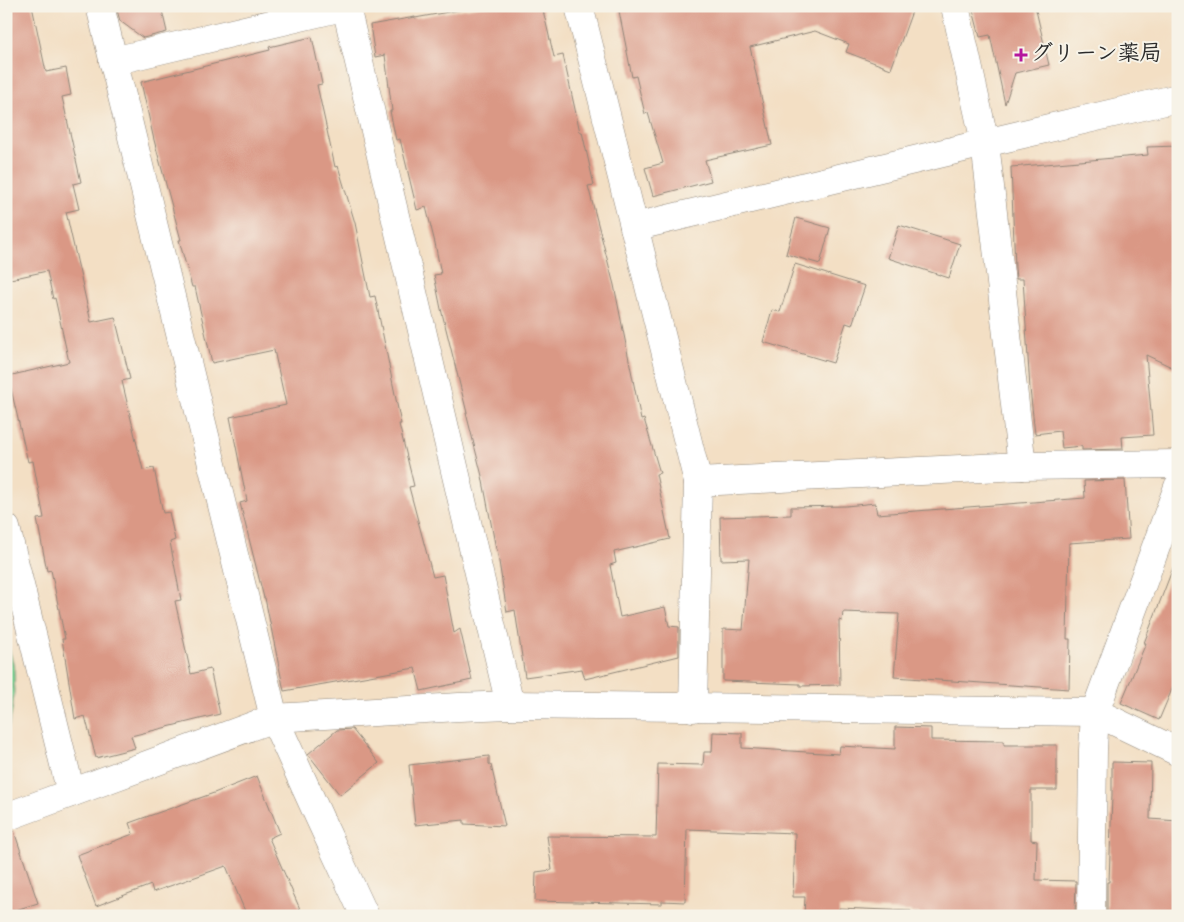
<svg xmlns="http://www.w3.org/2000/svg" width="1184" height="922" font-family="'Indie Flower','Klee One',sans-serif">
	<style>
		.green { fill: #82d799; stroke: #568162 }
		.building { fill: #da9885 }
		.lines { fill: none; stroke-linecap: round; stroke-linejoin: round }
		.minor-casing { stroke: #8f8578; stroke-width: 29 }
		.minor { stroke: #fff; stroke-width: 28 }
		.poi-dot { fill: #b5179e; stroke: #f7f3e8; stroke-width: 2 }
		.labels { text-anchor: middle; dominant-baseline: central; stroke-width: 4; stroke-linejoin: round; paint-order: stroke }
		.poi-label { font-size: 22px; font-weight: bold; fill: #2b2b2b; stroke: #f7f3e8; text-anchor: start }
	</style>
	<rect width="100%" height="100%" fill="#f7f3e8"/>
	<filter id="ink" filterUnits="userSpaceOnUse"><feTurbulence type="fractalNoise" baseFrequency=".02" numOctaves="2"/><feDisplacementMap in="SourceGraphic" scale="10" xChannelSelector="R" yChannelSelector="G"/><feConvolveMatrix kernelMatrix="1 2 1 2 8 2 1 2 1" color-interpolation-filters="sRGB"/></filter>
	<filter id="wash" filterUnits="userSpaceOnUse"><feTurbulence type="fractalNoise" baseFrequency=".0096" numOctaves="4" result="noise"/><feDisplacementMap in="SourceGraphic" scale="20" xChannelSelector="R" yChannelSelector="G"/><feGaussianBlur stdDeviation="1.12" result="paint"/><feColorMatrix in="noise" values="0 0 0 0 0 0 0 0 0 0 0 0 0 0 0 0 0 1.4 0 .05"/><feComposite in="paint" operator="in"/></filter>
	<g filter="url(#wash)">
		<rect width="100%" height="100%" fill="#f3dfc4"/>
		<path class="green" d="M6,639c3,10 7,21 8,31 1,19 -1,46 -8,64z"/>
		<g id="blocks">
			<g class="building">
				<path d="M6,6h26l14,66 20,-4 5,27 -9,2 19,85 -8,2 6,25 -13,3 25,110 24,-5 15,62 -8,2 21,89 11,-2 9,45 6,-1 6,28 -5,2 11,58 -6,1 16,73 19,-5 10,45 -89,22 4,12 -39,10 -11,-42 -10,3 -13,-80h3l-14,-69 -4,1 -10,-52 7,-1 -11,-57 -5,1 -20,-86 61,-14 -14,-64 -2,1 -6,-28 -41,9z"/>
				<path d="M116,6h45l6,26 -24,6 -23,-17z"/>
				<path d="M482,6h60l12,51 9,-2 17,77h2l12,53 -6,1 26,99 27,135 3,-1 16,54 -4,1 14,65 -56,13 2,11 -6,2 10,52 45,-10 4,19 10,1v29l-94,23 -3,-10 -57,8 -10,-67 -8,2 -10,-63h-1l-14,-73 -16,-63h1l-26,-104 -7,-34 7,-1 -6,-31 -9,-36 -9,3 -17,-71 -4,1 -6,-29h2l-7,-56 -10,2 -5,-32 45,-8v1z"/>
				<path d="M618,6h296l-23,63 -45,-17 3,-8 -34,-13 -65,16 22,98 -67,15 6,21 -58,15 -8,-28 18,-5 -15,-50 -3,1 -9,-38 -4,1z"/>
				<path d="M972,6h63l14,59 -34,8 -10,31 -15,-69 -10,2z"/>
				<path d="M312,37l10,47 -5,1 18,82 3,-1 17,57 15,74 5,-1 26,128h-2l15,62 -5,1 24,90 10,-2 11,58 6,-4 12,51 -51,11 -6,-23 -131,23 -19,-93h-1l-24,-95 7,-2 -17,-84 56,-12 -12,-55 -62,13 -17,-76h-3l-13,-47h2l-27,-100 -13,-58 129,-32 -1,-3z"/>
				<path d="M1178,146v224l-32,-15 7,80 -31,2 1,12 -41,1v-4l-20,2 -2,-17 -25,3 -5,-45 -7,-110h-7l-1,-11 -4,-101 137,-12 -1,-8z"/>
				<path d="M796,218l34,10 -10,36 -34,-10z"/>
				<path d="M899,225l61,19 -11,34 -61,-20z"/>
				<path d="M795,264l70,22 -13,39 -6,-2 -13,40 -70,-21 9,-32 8,2z"/>
				<path d="M1125,480l4,59 -60,4 -2,96h3l-1,50 -175,-12 5,-63 -56,-2 -1,9 -3,-1 1,65 -40,1v-2l-77,-3v-52l20,1 6,-71 -28,1 -1,-43 71,-2v-8l55,-1 29,-3 2,11 208,-16 -1,-17z"/>
				<path d="M1176,560l2,1v114l-19,45 -38,-17 25,-60h-2z"/>
				<path d="M895,727l36,1v12l73,1v4h53v45h-26v50l6,1 -1,39 40,1 -1,35h-156v-3h-8v-2l-72,-3v8h-35l1,-19h-12l2,-64 -108,-4 -2,73 -23,-1v3l-127,-3 1,-29 16,-2 -5,-34 109,1 2,-73 45,1 1,-13h8l1,-20 29,1v15l97,6 1,-8 55,3z"/>
				<path d="M352,729l27,34 -39,32 -32,-41 29,-24z"/>
				<path d="M489,756v8l2,1 14,61 -41,-2v-4l-49,5 -6,-60z"/>
				<path d="M1112,762l39,1 -1,56 28,2v95h-71v-34h2l3,-87z"/>
				<path d="M257,776l23,57 -11,5 34,78h-56l-21,-50 -73,26 -2,-7 -55,21 -19,-51 56,-21 -4,-11 85,-30z"/>
				<path d="M14,831l24,72 -32,10v-81z"/>
			</g>
		</g>
	</g>
	<g filter="url(#ink)">
		<use href="#blocks" fill-opacity="0" stroke="#8f8578" stroke-width="1"/>
		<g class="lines">
			<g class="minor-casing">
				<g id="minor">
					<path d="M100,6l174,712 45,99 46,99"/>
					<path d="M579,6l119,476 -5,226"/>
					<path d="M955,6l30,137 37,323"/>
					<path d="M346,7l164,698"/>
					<path d="M113,61l234,-55"/>
					<path d="M634,227l351,-84 193,-45"/>
					<path d="M698,482l324,-16 156,-2"/>
					<path d="M6,528l65,265"/>
					<path d="M6,817l268,-99 185,-11 51,-2 585,7 83,40"/>
					<path d="M1091,916l2,-166 2,-38 83,-225"/>
				</g>
			</g>
			<use href="#minor" class="minor"/>
		</g>
	</g>
	<path class="poi-dot" d="M1018.5 47.5h5v5h5v5h-5v5h-5v-5h-5v-5h5z"/>
	<g class="labels">
		<g class="poi-label">
			<text x="1031" y="55">グリーン薬局</text>
		</g>
	</g>
	<rect width="1184" height="922" fill="none" stroke="#f7f3e8" stroke-width="25"/>
</svg>
